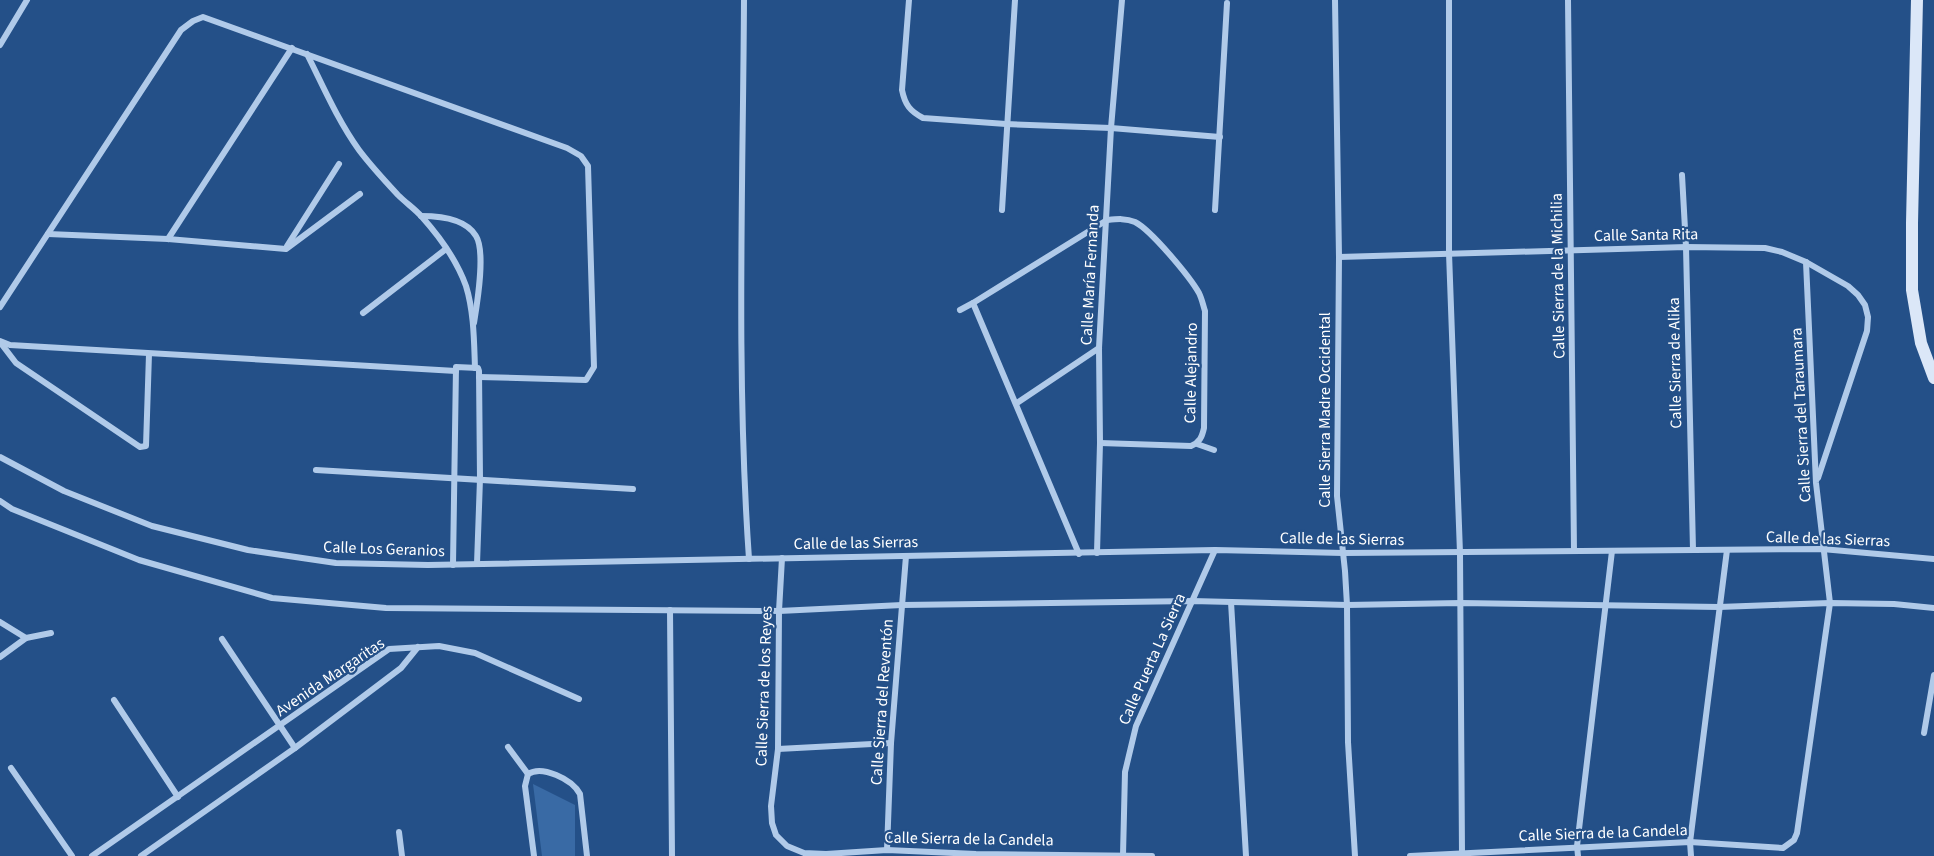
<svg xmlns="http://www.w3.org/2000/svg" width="1934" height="856" font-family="'Source Sans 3',sans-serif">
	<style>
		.green { fill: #396aa5 }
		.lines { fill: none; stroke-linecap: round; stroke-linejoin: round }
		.street { stroke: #b0cae9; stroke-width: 6 }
		.secondary { stroke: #dbe7f8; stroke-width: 12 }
		.labels { text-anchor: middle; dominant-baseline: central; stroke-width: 4.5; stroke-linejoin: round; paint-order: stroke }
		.street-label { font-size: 16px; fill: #fff; stroke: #245088 }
	</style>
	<rect width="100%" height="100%" fill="#245088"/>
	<path class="green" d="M533,784l42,21v51h-33z"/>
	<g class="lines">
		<g class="street">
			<path d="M744,0c-1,186 -8,373 5,559"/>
			<path d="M909,0l-7,90c3,15 8,21 21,28l83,6 105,4 109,9"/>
			<path d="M1335,0l4,257 -2,239 8,75 2,34 1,137 7,114"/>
			<path d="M1449,0v253l11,300 2,301"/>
			<path d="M1568,0l6,551"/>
			<path d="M0,45l27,-45"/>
			<path d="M307,54c16,32 31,67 52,96 12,16 26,31 39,45 8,8 17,14 24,22 17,19 35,44 44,69 8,26 8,55 9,82"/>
			<path d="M1682,175l4,72 7,303"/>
			<path d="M1002,210l13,-210"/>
			<path d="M1215,210l12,-207"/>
			<path d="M421,216c18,0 45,3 55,20 10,16 1,68 -2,87"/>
			<path d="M48,234l120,5 118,10 74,-55"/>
			<path d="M168,239l124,-191"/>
			<path d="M287,246l52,-82"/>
			<path d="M1339,257l347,-10 79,1 17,4 24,10 42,24 10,9 7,10 3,12 -1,14 -49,147"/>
			<path d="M0,307l181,-277 12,-9 10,-4 364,131 14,8 7,10 6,201 -8,13 -107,-3"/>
			<path d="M960,310l13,-7"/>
			<path d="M363,313l83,-64"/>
			<path d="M0,341l10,4 446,26"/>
			<path d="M0,342l16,21 124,84 6,-1 3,-92"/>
			<path d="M1017,403l82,-55"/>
			<path d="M1197,444l17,6"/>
			<path d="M0,457l64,34 88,35 96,24 88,13 92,2 787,-15 128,3 479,-4 112,10"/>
			<path d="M316,470l317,19"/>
			<path d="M0,501l12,8 127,51 133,38 114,10 393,3 123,-6 290,-4 155,4 114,-2 258,4 111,-4 64,1 40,4"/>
			<path d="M1097,553l3,-110 -1,-95 12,-220 11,-128"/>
			<path d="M1079,554l-106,-251 134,-83c10,-1 19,-2 28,2 16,8 55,55 64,71 3,6 4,12 6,18l-1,117c-2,9 -4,14 -13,18l-91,-3"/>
			<path d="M782,558l-3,53 -1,138 -7,57 1,17 4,12 11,11 17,7 22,1 61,-4 89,4 176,2"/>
			<path d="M453,565l3,-198 22,1 1,3 1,108 -3,85"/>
			<path d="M1231,602l15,254"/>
			<path d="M670,610l2,246"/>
			<path d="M0,622l26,16 -26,19"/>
			<path d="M26,638l25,-5"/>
			<path d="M222,639l73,109"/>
			<path d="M114,700l64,97"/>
			<path d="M1924,733l10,-58"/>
			<path d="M508,747l20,27"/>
			<path d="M778,749l113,-6"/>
			<path d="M11,768l61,88"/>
			<path d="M528,774c14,-9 44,5 52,20l7,62"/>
			<path d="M528,774l-3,12 9,70"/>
			<path d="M399,832l3,24"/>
			<path d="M887,850l4,-107 15,-187"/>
			<path d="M1123,855l2,-83 11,-46 79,-176"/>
			<path d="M92,856l297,-207 50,-3 36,7 104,46"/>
			<path d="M141,856l154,-108 106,-80 17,-21"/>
			<path d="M1410,856l280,-14 93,6 11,-8 3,-7 33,-230 -14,-120 -10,-221"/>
			<path d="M1578,856l-1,-10 35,-295"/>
			<path d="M1691,856l-1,-14 37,-292"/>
		</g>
		<path class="secondary" d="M1917,0l-5,223v67l9,53 13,35"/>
	</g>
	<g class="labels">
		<g class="street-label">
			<text transform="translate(1646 235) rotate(-1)">Calle Santa Rita</text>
			<text transform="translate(1090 275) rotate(-87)">Calle María Fernanda</text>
			<text transform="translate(1558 276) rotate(-91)">Calle Sierra de la Michilia</text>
			<text transform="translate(1675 363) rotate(-91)">Calle Sierra de Alika</text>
			<text transform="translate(1191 373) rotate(-89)">Calle Alejandro</text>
			<text transform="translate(1325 410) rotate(-90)">Calle Sierra Madre Occidental</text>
			<text transform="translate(1801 415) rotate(-93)">Calle Sierra del Taraumara</text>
			<text transform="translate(1342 539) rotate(1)">Calle de las Sierras</text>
			<text transform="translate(1828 539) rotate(2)">Calle de las Sierras</text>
			<text transform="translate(856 543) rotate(-1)">Calle de las Sierras</text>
			<text transform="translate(384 549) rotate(2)">Calle Los Geranios</text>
			<text transform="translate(1152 659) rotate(-66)">Calle Puerta La Sierra</text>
			<text transform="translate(330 677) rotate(-34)">Avenida Margaritas</text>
			<text transform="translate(764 686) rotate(-88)">Calle Sierra de los Reyes</text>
			<text transform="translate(882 702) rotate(-86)">Calle Sierra del Reventón</text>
			<text transform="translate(1603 833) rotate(-2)">Calle Sierra de la Candela</text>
			<text transform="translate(969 839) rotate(1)">Calle Sierra de la Candela</text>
		</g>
	</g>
</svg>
